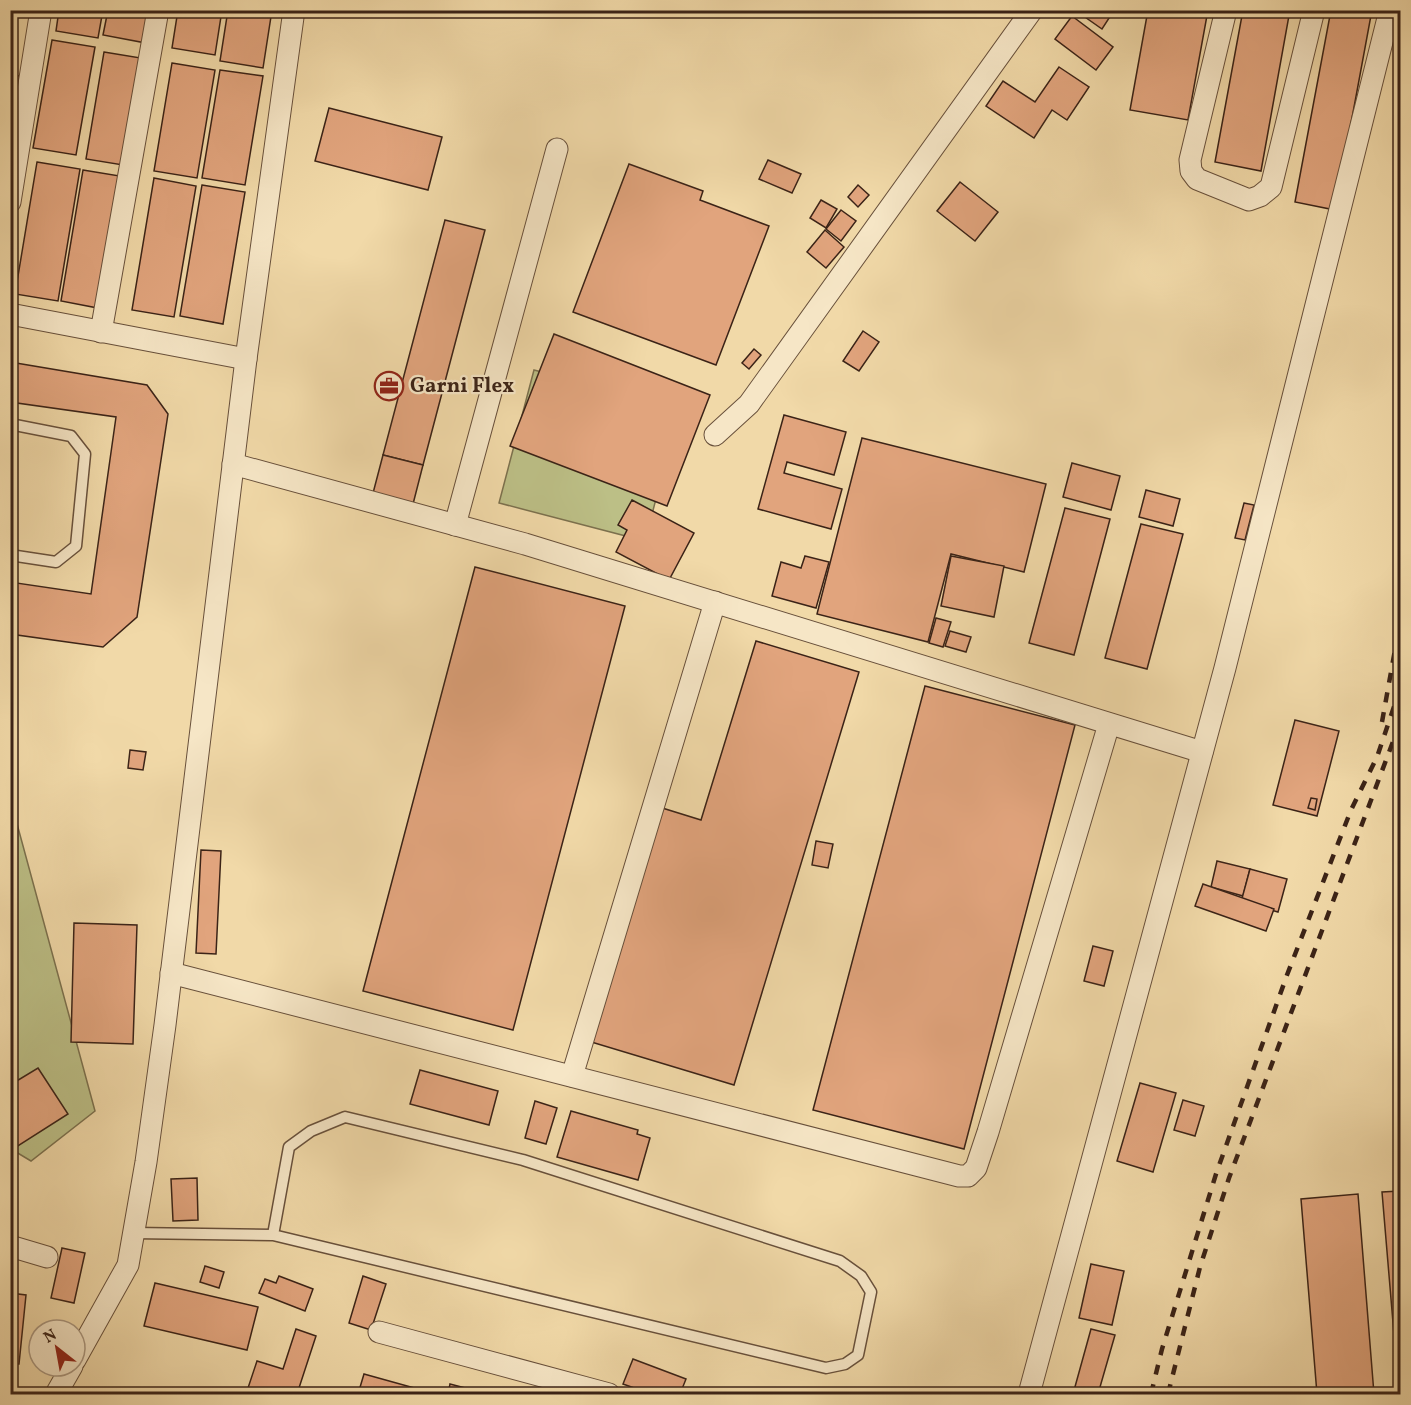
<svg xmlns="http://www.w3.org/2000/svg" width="1411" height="1405" font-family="Vollkorn,serif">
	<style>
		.green { fill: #bcbf86; stroke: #7c714e; stroke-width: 1.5 }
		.building { fill: #e1a47d; stroke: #3b2317; stroke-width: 1.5 }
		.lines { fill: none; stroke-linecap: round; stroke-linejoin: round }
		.lane-casing { stroke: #68503b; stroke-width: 13 }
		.street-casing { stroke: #68503b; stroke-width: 23 }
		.lane { stroke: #f6e6c6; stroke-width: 10 }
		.street { stroke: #f6e6c6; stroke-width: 21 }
		.rail { stroke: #3b2317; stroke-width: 4.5; stroke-dasharray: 10 10; stroke-linecap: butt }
		.labels { text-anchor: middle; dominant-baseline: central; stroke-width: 4.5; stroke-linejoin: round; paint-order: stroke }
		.poi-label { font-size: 21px; font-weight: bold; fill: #3b2317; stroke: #f6e6c6; text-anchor: start }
	</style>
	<rect width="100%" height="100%" fill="#f1d9a8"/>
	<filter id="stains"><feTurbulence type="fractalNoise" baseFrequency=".00333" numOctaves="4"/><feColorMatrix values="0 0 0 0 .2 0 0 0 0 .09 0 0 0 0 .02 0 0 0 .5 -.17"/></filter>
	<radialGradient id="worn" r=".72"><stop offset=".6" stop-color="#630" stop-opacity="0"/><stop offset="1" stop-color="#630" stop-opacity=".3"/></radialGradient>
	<g class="green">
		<path d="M534,370l146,37 -35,134 -146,-38z"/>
		<path d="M10,798l85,313 -64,50 -20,-12z"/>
	</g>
	<g class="building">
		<path d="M59,10h44l-5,28 -42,-7z"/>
		<path d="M108,10h44l-6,33 -43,-8z"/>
		<path d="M178,10h44l-7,45 -43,-7z"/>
		<path d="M228,10h44l-9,58 -43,-7z"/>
		<path d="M1075,10h35l3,2 -11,17z"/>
		<path d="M1148,10h60l-20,110 -58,-10z"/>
		<path d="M1243,10h47l-29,161 -46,-9z"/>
		<path d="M1331,10h41l-37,200 -40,-8z"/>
		<path d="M1072,16l41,31 -17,23 -41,-31z"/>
		<path d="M52,40l43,7 -19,108 -43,-7z"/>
		<path d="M104,52l43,7 -18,107 -43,-7z"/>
		<path d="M172,63l43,7 -18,108 -43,-7z"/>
		<path d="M1059,67l30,20 -22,33 -15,-10 -18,28 -48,-32 17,-25 32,21z"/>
		<path d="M220,70l43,6 -18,109 -43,-7z"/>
		<path d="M10,75l10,1 -10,58z"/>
		<path d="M329,108l113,29 -14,53 -113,-29z"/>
		<path d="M768,160l33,14 -9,19 -33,-14z"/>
		<path d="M37,162l43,7 -22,132 -43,-7z"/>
		<path d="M629,164l74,27 -3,9 69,26 -53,139 -143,-53z"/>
		<path d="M83,170l43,7 -23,132 -42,-8z"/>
		<path d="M154,178l42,8 -22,131 -42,-7z"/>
		<path d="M960,182l38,30 -23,29 -38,-30z"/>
		<path d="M202,185l43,7 -22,132 -43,-8z"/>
		<path d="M858,185l11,10 -11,12 -10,-10z"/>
		<path d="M821,200l16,9 -11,19 -16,-10z"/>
		<path d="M841,210l15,11 -15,20 -15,-12z"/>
		<path d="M445,220l40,10 -62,235 -40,-10z"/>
		<path d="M825,230l19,17 -18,21 -19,-16z"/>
		<path d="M863,331l16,11 -20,29 -16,-10z"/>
		<path d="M554,334l156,61 -43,111 -157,-60z"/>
		<path d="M754,349l7,6 -12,14 -7,-6z"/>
		<path d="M10,362l137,23 21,29 -31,203 -34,30 -93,-13v-52l81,12 25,-177 -106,-15z"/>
		<path d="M784,415l62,17 -12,43 -47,-13 -3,11 58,16 -11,40 -73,-20z"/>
		<path d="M862,438l184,46 -22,88 -73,-18 -23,88 -111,-28z"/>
		<path d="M383,455l40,10 -11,43 -40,-11z"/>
		<path d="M1072,463l48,13 -9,34 -48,-13z"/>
		<path d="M1146,490l34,9 -7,27 -34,-9z"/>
		<path d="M632,500l62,33 -25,47 -53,-28 11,-22 -9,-5z"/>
		<path d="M1244,503l10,2 -9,35 -10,-2z"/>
		<path d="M1065,508l45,11 -36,136 -45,-12z"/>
		<path d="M1141,524l42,10 -36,135 -42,-11z"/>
		<path d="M805,556l24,6 -13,46 -44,-12 9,-34 20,6z"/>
		<path d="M951,556l53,10 -10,51 -53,-11z"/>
		<path d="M475,567l150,39 -112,424 -150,-39z"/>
		<path d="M936,618l15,4 -8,25 -14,-4z"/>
		<path d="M950,631l21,6 -5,15 -21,-6z"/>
		<path d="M756,641l103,31 -125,413 -146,-44 71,-234 42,13z"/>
		<path d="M925,686l150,39 -111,424 -151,-39z"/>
		<path d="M1295,720l44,11 -22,85 -44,-11z"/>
		<path d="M130,750l16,2 -3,18 -15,-2z"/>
		<path d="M1311,798l6,1 -2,11 -7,-2z"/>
		<path d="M816,841l17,3 -5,24 -16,-3z"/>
		<path d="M201,850l20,1 -5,103 -20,-1z"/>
		<path d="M1217,861l33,8 -7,27 -32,-9z"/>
		<path d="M1250,869l37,10 -9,33 -37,-10z"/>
		<path d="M1203,884l71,25 -8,22 -71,-25z"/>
		<path d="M74,923l63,2 -4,119 -62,-2z"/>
		<path d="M1093,946l20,5 -9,35 -20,-5z"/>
		<path d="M38,1068l30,46 -58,37v-66z"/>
		<path d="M420,1070l78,21 -9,34 -79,-21z"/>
		<path d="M1140,1083l36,10 -23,79 -36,-11z"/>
		<path d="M1183,1100l21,6 -9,30 -21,-6z"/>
		<path d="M535,1101l22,7 -11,36 -21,-6z"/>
		<path d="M571,1111l67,19 -1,4 13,4 -12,42 -81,-23z"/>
		<path d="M197,1178l1,42 -25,1 -2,-42z"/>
		<path d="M1400,1191v203h-1l-17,-202z"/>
		<path d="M1358,1194l16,200h-57l-16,-195z"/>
		<path d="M62,1248l23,5 -11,50 -23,-5z"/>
		<path d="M1091,1264l33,7 -12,54 -33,-7z"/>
		<path d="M205,1266l19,6 -5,16 -19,-6z"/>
		<path d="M279,1276l34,13 -8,22 -46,-18 6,-14 11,4z"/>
		<path d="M363,1276l23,8 -15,46 -22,-7z"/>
		<path d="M155,1283l103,24 -11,43 -103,-24z"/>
		<path d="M10,1293l16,2 -7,69h-6l-3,13z"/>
		<path d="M296,1329l20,7 -19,58h-51l11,-33 26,8z"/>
		<path d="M1091,1329l24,6 -17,59h-25z"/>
		<path d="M633,1359l53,20 -6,15h-29l-28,-10z"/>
		<path d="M364,1374l54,15 -2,5h-58z"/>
		<path d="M450,1384l38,10h-40z"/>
	</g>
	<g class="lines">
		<g class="lane-casing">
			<g id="lane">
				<path d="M10,424l61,12 14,18 -9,92 -20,16 -46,-7"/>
				<path d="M133,1233l140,2 553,133 19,-4 13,-9 13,-63 -10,-16 -21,-15 -317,-101 -178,-43 -34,14 -22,16 -16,88"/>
			</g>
		</g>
		<g class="street-casing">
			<g id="street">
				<path d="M1226,10l-36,150 1,11 6,8 52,21 11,-4 11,-9 43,-177"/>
				<path d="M10,202l31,-192"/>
				<path d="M10,314l236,45"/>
				<path d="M101,332l57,-322"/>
				<path d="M715,435l34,-31 283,-394"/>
				<path d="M233,464l292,80 677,208"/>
				<path d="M455,525l102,-376"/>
				<path d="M171,973l788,203h9l8,-8 12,-36 121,-408"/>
				<path d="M572,1076l143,-474"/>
				<path d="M10,1246l37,11"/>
				<path d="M379,1332l230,62"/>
				<path d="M75,1360l53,-95 18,-103 19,-137 81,-666 48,-349"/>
				<path d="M56,1394l16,-28"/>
				<path d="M1029,1394l196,-726 165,-658"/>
			</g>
		</g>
		<use href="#lane" class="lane"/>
		<use href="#street" class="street"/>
		<g class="rail">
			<path d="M1382,722l18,-100"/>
			<path d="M1151,1394l11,-45 54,-175 71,-199 64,-165 26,-53 23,-68"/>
			<path d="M1168,1394l32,-127 29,-89 171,-455"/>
		</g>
	</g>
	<defs>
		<g id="office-ring" transform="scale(1.5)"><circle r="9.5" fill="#f6e6c6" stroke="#8f2418" stroke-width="1.5"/><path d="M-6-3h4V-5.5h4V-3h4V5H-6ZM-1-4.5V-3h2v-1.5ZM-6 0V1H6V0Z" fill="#8f2418"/></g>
	</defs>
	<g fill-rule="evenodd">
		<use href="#office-ring" x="389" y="386"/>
	</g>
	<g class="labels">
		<g class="poi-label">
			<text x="410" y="386">Garni Flex</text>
		</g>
	</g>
	<rect width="1411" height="1405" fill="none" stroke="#f1d9a8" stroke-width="36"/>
	<rect x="12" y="12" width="1387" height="1381" fill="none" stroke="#3b2317" stroke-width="3"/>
	<rect x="18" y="18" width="1375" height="1369" fill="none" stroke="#3b2317" stroke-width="1.5"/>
	<g transform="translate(57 1348) rotate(329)"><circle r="28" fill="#f6e6c6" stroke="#ab9880" stroke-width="1.5"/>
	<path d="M0-4.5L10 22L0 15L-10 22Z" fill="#8f2418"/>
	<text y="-9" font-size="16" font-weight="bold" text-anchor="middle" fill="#3b2317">N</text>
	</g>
	<rect width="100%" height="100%" filter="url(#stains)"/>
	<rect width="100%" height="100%" fill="url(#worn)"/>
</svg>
